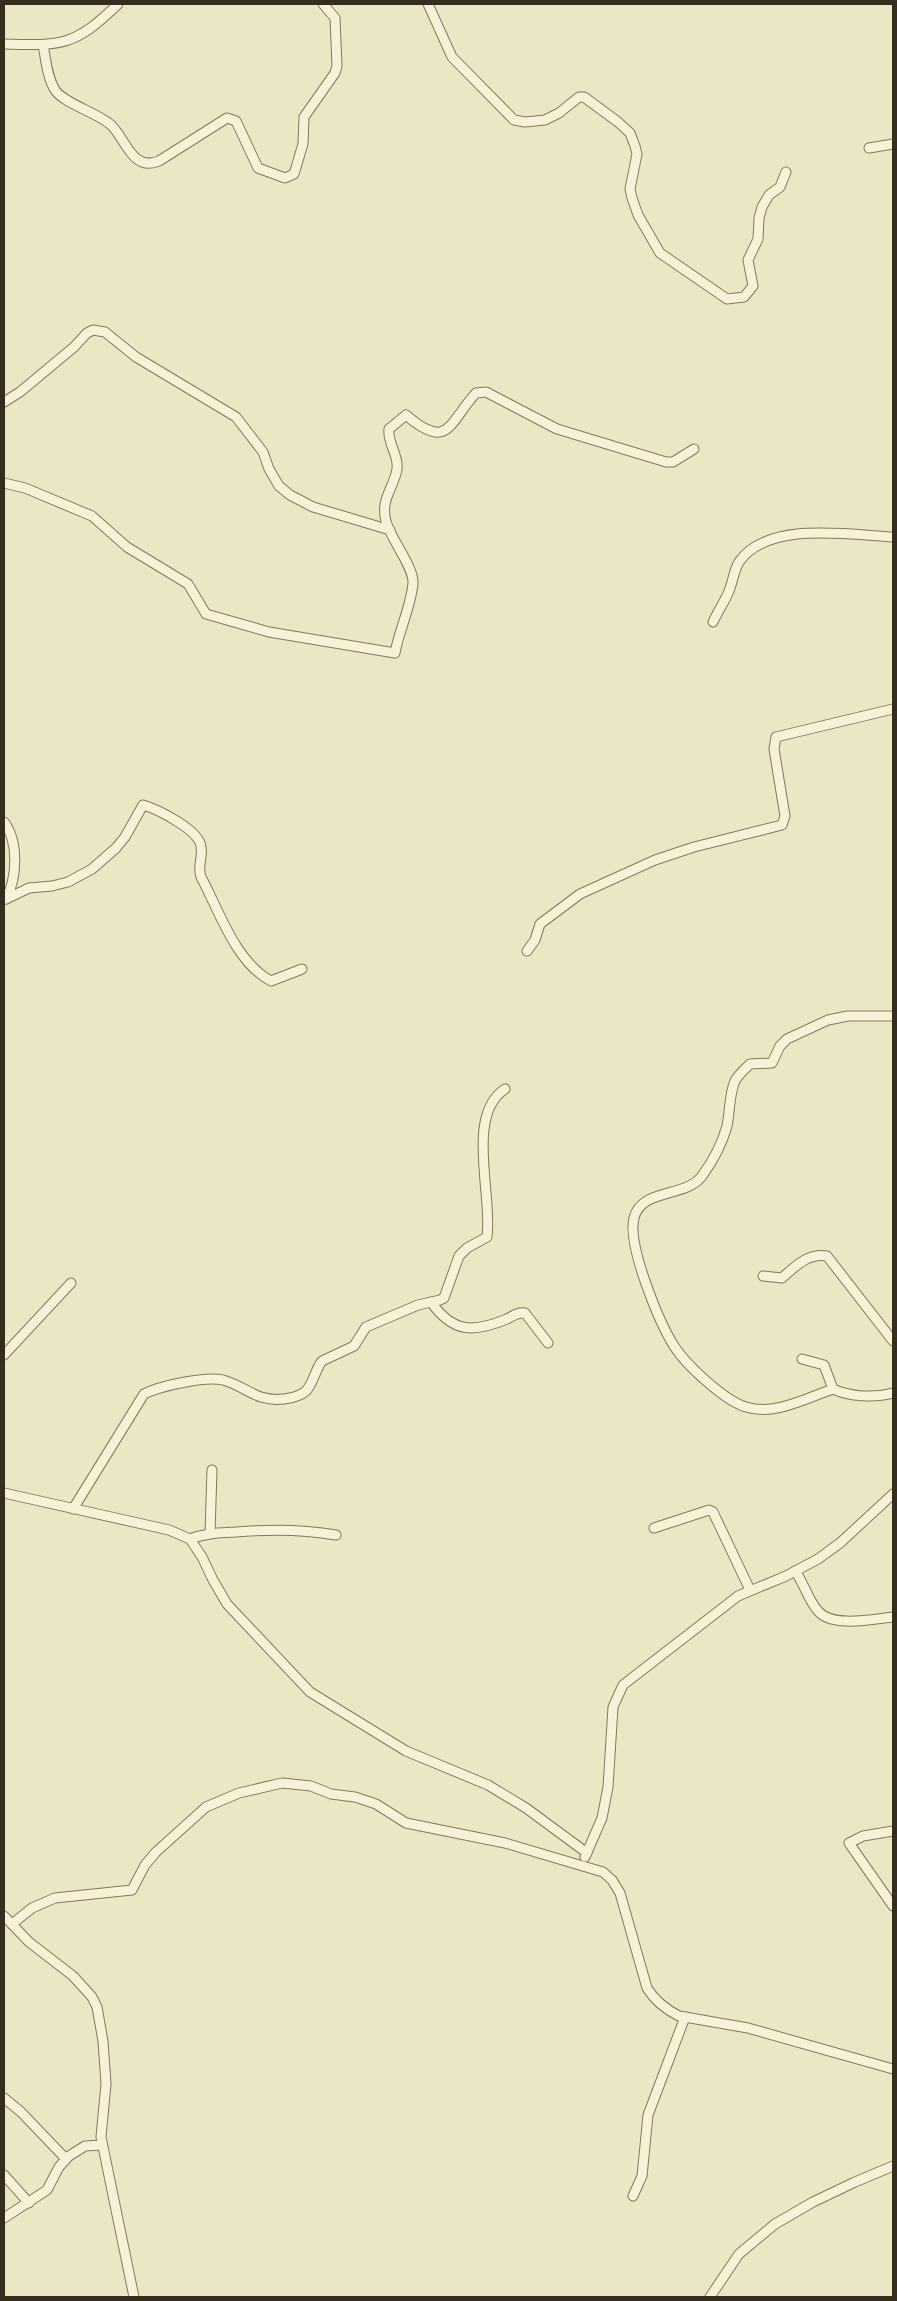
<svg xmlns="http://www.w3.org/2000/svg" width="897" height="2301" font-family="Literata,serif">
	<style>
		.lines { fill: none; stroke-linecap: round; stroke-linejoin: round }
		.street-casing { stroke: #85785c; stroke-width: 11 }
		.street { stroke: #f7f2d7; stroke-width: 9 }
	</style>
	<rect width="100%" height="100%" fill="#ebe6c4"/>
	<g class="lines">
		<g class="street-casing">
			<g id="street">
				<path d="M428,4l24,53 62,63 11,2 20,-2 14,-7 20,-16h5l34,25 12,11 5,13 2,8 -7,35 2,9 6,17 22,38 67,46 17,-2 9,-11 -5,-26 10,-21 1,-21 3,-11 7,-12 11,-8 6,-15"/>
				<path d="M4,44c58,2 71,2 114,-40"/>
				<path d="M43,45c3,15 4,32 12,45 8,13 43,23 56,35 15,14 21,47 48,36l68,-43 9,3 22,47 27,10 9,-4 9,-30 1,-27 31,-44 2,-7 -2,-48 -12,-14"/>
				<path d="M869,148l24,-4"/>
				<path d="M4,402l16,-10 54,-45 13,-14 6,-3 12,2 31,25 100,60 27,35 6,17 10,17 11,9 23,12 77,23"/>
				<path d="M4,483l21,5 67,28 35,31 61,37 18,30 63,18 126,21c4,-23 16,-46 18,-70 1,-16 -23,-45 -27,-62 -6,-22 8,-33 11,-52 2,-14 -10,-26 -8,-40l17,-14c43,37 43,7 70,-22l10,-1 71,37 109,33h7l21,-13"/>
				<path d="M713,622c5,-11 12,-21 16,-31 4,-10 5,-21 10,-29 29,-42 111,-27 154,-25"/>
				<path d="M4,822c15,20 13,56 2,77"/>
				<path d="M6,899l23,-11 23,-2 16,-4 24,-13 24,-21 9,-11 18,-32c14,4 57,25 58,42 2,11 -4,19 0,30 18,33 34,85 70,104l31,-12"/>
				<path d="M527,951l8,-11 5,-16 40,-30 75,-34 39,-13 88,-22 3,-9 -11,-67 2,-12 117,-28"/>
				<path d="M763,1276l19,2c14,-12 25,-25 45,-22l66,85"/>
				<path d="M431,1302c22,31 42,31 76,17 6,-3 10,-7 18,-6l23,30"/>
				<path d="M4,1355l67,-72"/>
				<path d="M802,1359l22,6 9,24c17,8 42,9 60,4"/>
				<path d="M833,1389c-27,9 -58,27 -87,18 -21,-6 -60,-42 -72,-61 -15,-24 -47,-101 -40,-128 7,-30 52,-20 68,-42 11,-15 20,-32 25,-50 3,-14 2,-32 8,-45 3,-6 10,-12 15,-17l22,-1 8,-17 7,-7 41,-19 20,-4h45"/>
				<path d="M4,1493l165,37 21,9 12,18 11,23 14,24 83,88 96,59 82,34 38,23 61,45"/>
				<path d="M73,1509l71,-115c16,-8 61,-18 79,-14 25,7 32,22 61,19 8,-1 16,-3 22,-8 8,-9 9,-21 16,-30l32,-15 12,-19 52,-22 22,-5 4,-2 15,-42 8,-8 20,-11c6,-41 -22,-122 18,-148"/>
				<path d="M654,1528l55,-18 4,2 37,78"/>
				<path d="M210,1533l2,-63"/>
				<path d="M190,1539c16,-6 30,-6 46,-7 34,-3 66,-3 100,3"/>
				<path d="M795,1571c9,12 13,29 23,40 14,17 55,8 75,6"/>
				<path d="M893,1831l-30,5 -14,7 44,63"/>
				<path d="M585,1857l17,-39 6,-31 5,-80 10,-22 115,-89 48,-20 32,-17 22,-16 53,-49"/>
				<path d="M4,1916l25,26 44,34 19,21 5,10 6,34 3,43 -5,53 33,160"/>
				<path d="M12,1924l20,-16 23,-10 77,-8 13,-25 11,-13 50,-45 33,-14 43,-10 29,3 20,8 24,3 21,7 30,19 99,20 98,29 9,8 8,13 27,95c8,13 18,21 32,28l69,12 145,41"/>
				<path d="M4,2098l17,14 45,47"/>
				<path d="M4,2175l25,28"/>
				<path d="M633,2196l9,-20 6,-61 37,-98"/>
				<path d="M4,2218l43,-28 12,-23 10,-11 16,-10 17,-1"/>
				<path d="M710,2297l29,-43 36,-30 38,-22 42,-20 38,-16"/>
			</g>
		</g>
		<use href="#street" class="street"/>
	</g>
	<rect width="897" height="2301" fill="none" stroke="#362d1f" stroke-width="10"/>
</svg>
